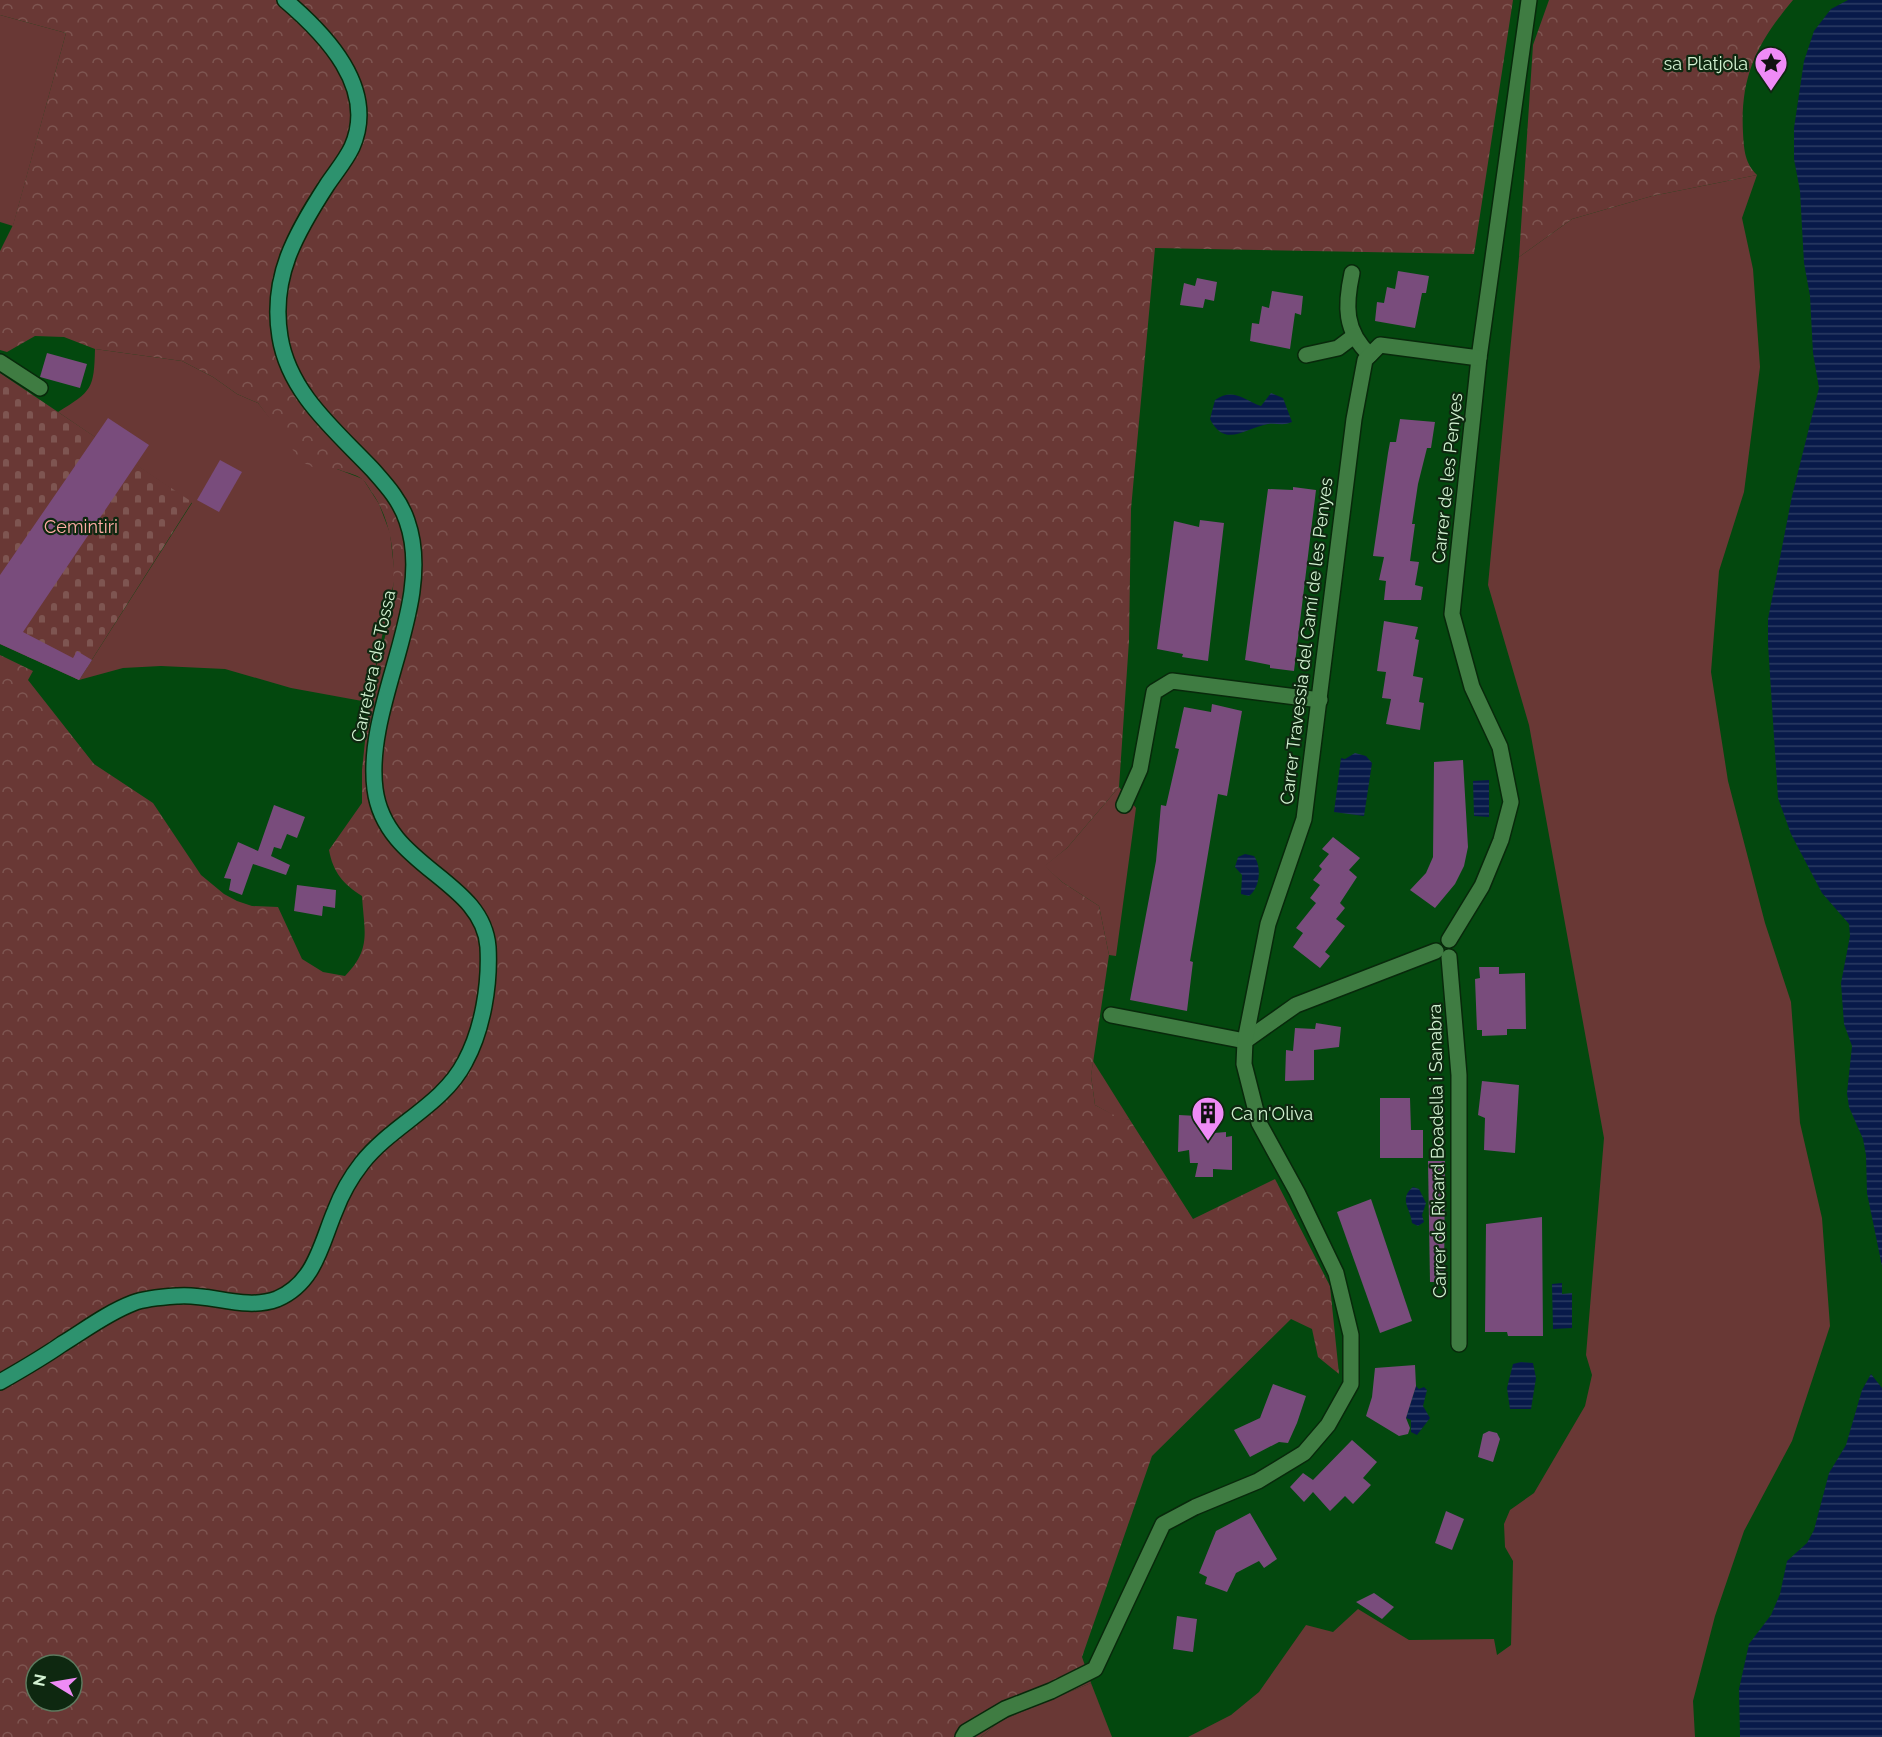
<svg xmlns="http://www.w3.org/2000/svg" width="1882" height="1737" font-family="Raleway,sans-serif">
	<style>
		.green { fill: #693835 }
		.forest { fill: url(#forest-crowns); fill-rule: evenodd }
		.cemetery { fill: url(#cemetery-stones) }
		.water { fill: url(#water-rules) }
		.building { fill: #794c7c }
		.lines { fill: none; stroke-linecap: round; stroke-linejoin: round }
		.street-casing { stroke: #08290b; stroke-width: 18 }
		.secondary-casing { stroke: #08290b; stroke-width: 18 }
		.street { stroke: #3f7c42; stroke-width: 15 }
		.secondary { stroke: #2d926e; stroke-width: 15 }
		.labels { text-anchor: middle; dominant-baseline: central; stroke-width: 4.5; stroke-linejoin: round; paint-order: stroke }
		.poi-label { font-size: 18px; fill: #d3f2d2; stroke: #0e2810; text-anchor: end }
		.street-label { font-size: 18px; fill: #d3f2d2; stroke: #0e2810 }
		.park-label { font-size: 18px; fill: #ffaca5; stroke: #0e2810 }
	</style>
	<defs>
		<pattern id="forest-crowns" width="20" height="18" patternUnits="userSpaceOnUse" patternTransform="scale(1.5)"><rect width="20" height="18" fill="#693835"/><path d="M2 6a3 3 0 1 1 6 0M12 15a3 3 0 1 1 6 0" fill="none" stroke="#7e5551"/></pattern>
		<pattern id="cemetery-stones" width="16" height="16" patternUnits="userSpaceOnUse" patternTransform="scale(1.5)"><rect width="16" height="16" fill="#693835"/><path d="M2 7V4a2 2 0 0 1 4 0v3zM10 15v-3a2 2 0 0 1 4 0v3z" fill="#7e5551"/></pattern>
		<pattern id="water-rules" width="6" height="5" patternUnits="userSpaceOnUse" patternTransform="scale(1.5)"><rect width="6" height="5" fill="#081a4a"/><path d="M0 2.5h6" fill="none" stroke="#2b3c63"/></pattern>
	</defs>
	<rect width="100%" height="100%" fill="#03480e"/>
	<g class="green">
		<path d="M0,15l66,18 -53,193 -13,-4z"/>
		<path d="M1757,175l-15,43 11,51 7,98 -16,125 -25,79 -8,101 17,109 37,142 26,79 9,121 22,95 8,108 -38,115 -48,90 -29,85 -22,85 2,36h-507l43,-22 28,-23 47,-67 27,7 25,-23 51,31 85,-1 3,16 14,-10 2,-84 -8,-14 -1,-23 6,-14 24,-17 51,-87 7,-31 -6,-20 18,-217 -75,-413 -41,-140 31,-328 53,-38 80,-23z"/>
		<path d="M95,349l87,12 31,16 24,17 21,9 20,25 59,41 26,10 16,25 11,29 5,44 -22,101 -11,23 -71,-13 -66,-19 -64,-3 -38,2 -44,12 113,-177 -134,-91c34,-21 36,-23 37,-63z"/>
		<path d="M1119,787l17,21 -20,148 -7,-1 -10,-49 -37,-24 -18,-16 23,-18z"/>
		<path d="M1093,1061l37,59 -12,-2 -23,-13 -4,-29z"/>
		<path d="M1091,1683l21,54h-131l19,-16z"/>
	</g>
	<g class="forest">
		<path d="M0,0h1513l-39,254 -319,-6 -24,261 -2,132 -10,146 -52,61 -22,18 17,16 37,24 10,49 -18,121 4,29 23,12 12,3 63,99 82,-40 55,107 9,88 -21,-17 -6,-28 -21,-10 -139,137 -70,201 9,26 -91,38 -19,16h-981v-1082l33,16 -5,9 66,84 59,39 48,72 23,19 13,7 15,5 26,1 24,52 21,13 22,4c27,-27 19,-45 17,-80 -19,-12 -29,-24 -33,-46l33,-47v-33l6,-57 -6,-12c28,-58 49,-150 11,-207 -3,-4 -7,-12 -11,-15 -6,-5 -18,-7 -25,-10l-12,4 -23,-11 -44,-59 -21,-9 -24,-17 -31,-16 -87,-12 -31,-12 -29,-1 -28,16 -7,-2v-99l13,-26 53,-192 -66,-18zM36,1665h36v36h-36z"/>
		<path d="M1549,0h244c-36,43 -53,76 -50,133 1,18 2,30 14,42l-105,21 -80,23 -53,38 14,-212z"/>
	</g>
	<path class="cemetery" d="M0,373l192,129 -113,178 -79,-36z"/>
	<g class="water">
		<path d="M1848,0h34v1266l-15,-73 -1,-38 -3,-16 -14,-32 -2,-14 5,-47 -8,-22 -3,-41 9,-47 -1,-12 -27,-31 -31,-59 -13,-36 -10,-154v-25l24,-123 27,-108 -6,-35 -3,-57 -6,-33 -4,-72 -6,-32v-31l10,-67 10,-30 17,-22z"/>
		<path d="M1271,393l12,5 9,24c-8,4 -15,1 -24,2 -23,4 -43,25 -58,-5l5,-19c18,-13 29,0 46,6z"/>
		<path d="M1355,753l11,3 6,7 -8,53 -30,-4 7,-54 4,1z"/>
		<path d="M1489,780v37l-15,-1 -1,-35z"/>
		<path d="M1245,854l9,2c8,11 6,32 -5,40l-8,-2 1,-19 -7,-8 3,-10z"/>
		<path d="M1413,1187l6,2 7,14 -4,12 2,7 -6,4 -6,-3c-1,-14 -14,-24 1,-36z"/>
		<path d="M1562,1283v11l10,-1v35l-19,1 -1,-45z"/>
		<path d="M1521,1362l12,1 3,15 -5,31h-21l-3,-21 6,-24z"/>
		<path d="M1871,1374l11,14v349h-142l-1,-48 10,-45 22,-29 9,-21 7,-33 20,-18 7,-13 15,-57 17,-28 16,-55z"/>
		<path d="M1416,1386l3,3 5,-2 3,3 -4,16 7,12 -13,17 -6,-3v-12l-5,-2z"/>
	</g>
	<g class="building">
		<path d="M1398,271l31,5 -3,17h-4l-7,35 -40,-7 2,-19 7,1 3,-16 8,2z"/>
		<path d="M1197,278l20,4 -3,19 -9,-2 -2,9 -23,-3 4,-22 11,3z"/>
		<path d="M1272,291l31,5 -2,19 -6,-2 -5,36 -40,-8 2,-18 7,1 3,-18 7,2z"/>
		<path d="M47,353l40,11 -7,24 -40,-11z"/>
		<path d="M108,418l41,27 -126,187 50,26 4,-7 15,9 -13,20 -79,-36v-69z"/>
		<path d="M1400,419l35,3 -4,26h-4l-9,36 -6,40h3l-5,37 9,1 -4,23 8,2 -2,13h-37l2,-19 -7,-1 5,-23 -11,-1 15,-103 2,-11h6z"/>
		<path d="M220,460l22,12 -23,40 -22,-12z"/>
		<path d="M1293,487l23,3 -22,181 -24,-3v-3l-25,-5 23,-171 25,1z"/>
		<path d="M1200,520l24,3 -16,138 -26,-4 1,-3 -26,-5 17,-128 25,6z"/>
		<path d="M1384,621l34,6 -3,12 4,1 -6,36 10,2 -4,24 5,1 -4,27 -34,-6 5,-25 -9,-1 4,-26 -9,-1z"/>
		<path d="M1212,704l30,7 -15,85 -9,-2 -28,167 3,1 -6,49 -57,-11 26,-139 5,-56 5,1 13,-57 -4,-1 9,-41 27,5z"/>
		<path d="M1463,760l5,87 -4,19 -9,18 -20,24 -25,-18 16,-17 7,-16 1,-95z"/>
		<path d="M274,805l31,12 -8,21 -10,-4 -6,15 -7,-2 -3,9 19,9 -4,10 -33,-11 -11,31 -13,-5 2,-11 -7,-1 14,-36 20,9z"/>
		<path d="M1333,837l27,21 -11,12 8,7 -17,26 5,5 -9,11 9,7 -20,26 5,4 -10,12 -27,-21 10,-14 -7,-5 20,-25 -6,-5 10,-13 -7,-5 9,-11 -3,-3 10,-12 -7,-5z"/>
		<path d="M297,885l39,5 -1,18 -12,-2 -1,10 -28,-5z"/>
		<path d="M1479,967h20v7l26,-1 1,56h-19v6l-25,1v-6h-5l-2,-51 5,-1z"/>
		<path d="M1316,1023l25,4 -2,20 -25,3v30l-29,1 1,-31 7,1 2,-23 20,1z"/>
		<path d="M1482,1081l37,4 -4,68 -31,-3 1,-32 -7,-3z"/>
		<path d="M1380,1098h30l1,32h12v28h-43z"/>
		<path d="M1179,1115l37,2 -2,16 12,-1v5l6,-1v34l-19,-1v8h-18l3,-14h-8l-1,-13 -11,2z"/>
		<path d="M1428,1161h17l-1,121h-14z"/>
		<path d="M1371,1199l41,122 -32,12 -43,-121z"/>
		<path d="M1542,1217l1,119h-35l-1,-4h-22l1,-108z"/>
		<path d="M1415,1365l1,21 -10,32 4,10 -2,6 -9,2 -33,-20 6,-19 3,-29z"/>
		<path d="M1273,1384l33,12 -9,27 -9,20 -9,-1 -29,15 -16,-27 26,-12z"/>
		<path d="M1489,1431l8,2 3,6 -7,23 -15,-5 5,-23z"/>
		<path d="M1352,1440l25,22 -14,16 8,7 -18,19 -8,-8 -15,15 -17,-19 -9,10 -14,-15 13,-14 10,7z"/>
		<path d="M1446,1511l18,8 -12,31 -17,-7z"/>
		<path d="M1250,1513l27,46 -13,9 -5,-7 -23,12 -9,19 -22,-8 2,-7 -8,-4 17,-42z"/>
		<path d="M1374,1593l20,14 -12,12 -26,-17z"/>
		<path d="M1177,1616l20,3 -4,33 -20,-3z"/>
	</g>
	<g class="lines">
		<g class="street-casing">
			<g id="street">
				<path d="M1352,273c-7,32 -8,58 18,82"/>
				<path d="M1306,355l32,-7 16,-12"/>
				<path d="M0,362l40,26"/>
				<path d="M1124,805l16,-36 14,-77 18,-11 148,19"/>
				<path d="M1449,940l33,-54 19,-46 10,-38 -11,-55 -28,-60 -20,-73 27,-256 50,-358"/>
				<path d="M1449,957l10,118v269"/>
				<path d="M1111,1015l134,26"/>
				<path d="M1245,1041l51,-36 140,-54"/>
				<path d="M963,1737l3,-5 39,-23 46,-18 44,-22 68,-145 32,-17 63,-26 46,-28 24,-28 23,-41v-49l-15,-62 -39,-81 -38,-69 -15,-59 1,-23 23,-117 36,-105 50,-400 11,-59 15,-15 99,13"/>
			</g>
		</g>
		<g class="secondary-casing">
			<path id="secondary" d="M0,1382c21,-12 42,-24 62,-38 23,-14 45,-31 71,-41 13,-5 30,-6 45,-7 32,-3 67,15 99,3 38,-16 44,-55 58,-88 6,-16 16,-34 27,-48 30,-38 81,-58 103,-101 18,-33 25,-78 23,-115 -5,-68 -103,-79 -113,-158 -11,-85 61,-186 32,-268 -7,-21 -20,-35 -35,-52 -37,-39 -83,-76 -92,-132 -10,-60 16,-104 47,-152 8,-12 19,-25 25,-38 26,-59 -27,-113 -67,-147"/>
		</g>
		<use href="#street" class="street"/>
		<use href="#secondary" class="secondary"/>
	</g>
	<defs>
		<g id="sight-pin" transform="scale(1.725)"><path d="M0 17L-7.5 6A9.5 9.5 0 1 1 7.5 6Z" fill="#ef8bf6" stroke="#0e2810"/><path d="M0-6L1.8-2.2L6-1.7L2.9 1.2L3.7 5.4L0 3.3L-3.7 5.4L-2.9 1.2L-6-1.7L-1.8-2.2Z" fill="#111"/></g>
		<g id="building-pin" transform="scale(1.725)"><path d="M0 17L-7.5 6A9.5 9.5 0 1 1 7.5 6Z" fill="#ef8bf6" stroke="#0e2810"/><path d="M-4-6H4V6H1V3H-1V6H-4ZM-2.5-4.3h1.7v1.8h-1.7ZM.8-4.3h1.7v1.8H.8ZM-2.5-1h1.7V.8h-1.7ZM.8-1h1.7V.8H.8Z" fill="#111"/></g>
	</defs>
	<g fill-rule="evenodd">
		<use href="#sight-pin" x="1771" y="63"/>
		<use href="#building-pin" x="1208" y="1113"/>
	</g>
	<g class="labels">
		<g class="poi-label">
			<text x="1748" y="63">sa Platjola</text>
			<text x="1231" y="1113" text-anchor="start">Ca n'Oliva</text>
		</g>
		<g class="street-label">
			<text transform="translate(1447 478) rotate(-84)">Carrer de les Penyes</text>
			<text transform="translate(1306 641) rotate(-83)">Carrer Travessia del Camí de les Penyes</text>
			<text transform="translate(373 666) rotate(-78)">Carretera de Tossa</text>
			<text transform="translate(1437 1151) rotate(-91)">Carrer de Ricard Boadella i Sanabra</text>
		</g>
		<g class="park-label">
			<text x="81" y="526">Cemintiri</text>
		</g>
	</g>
	<g transform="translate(54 1683) rotate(281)"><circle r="28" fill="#0e2810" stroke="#5d795e" stroke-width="1.5"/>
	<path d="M0-4.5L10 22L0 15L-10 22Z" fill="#ef8bf6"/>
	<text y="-9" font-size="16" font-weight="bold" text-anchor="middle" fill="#d3f2d2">N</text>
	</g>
</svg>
